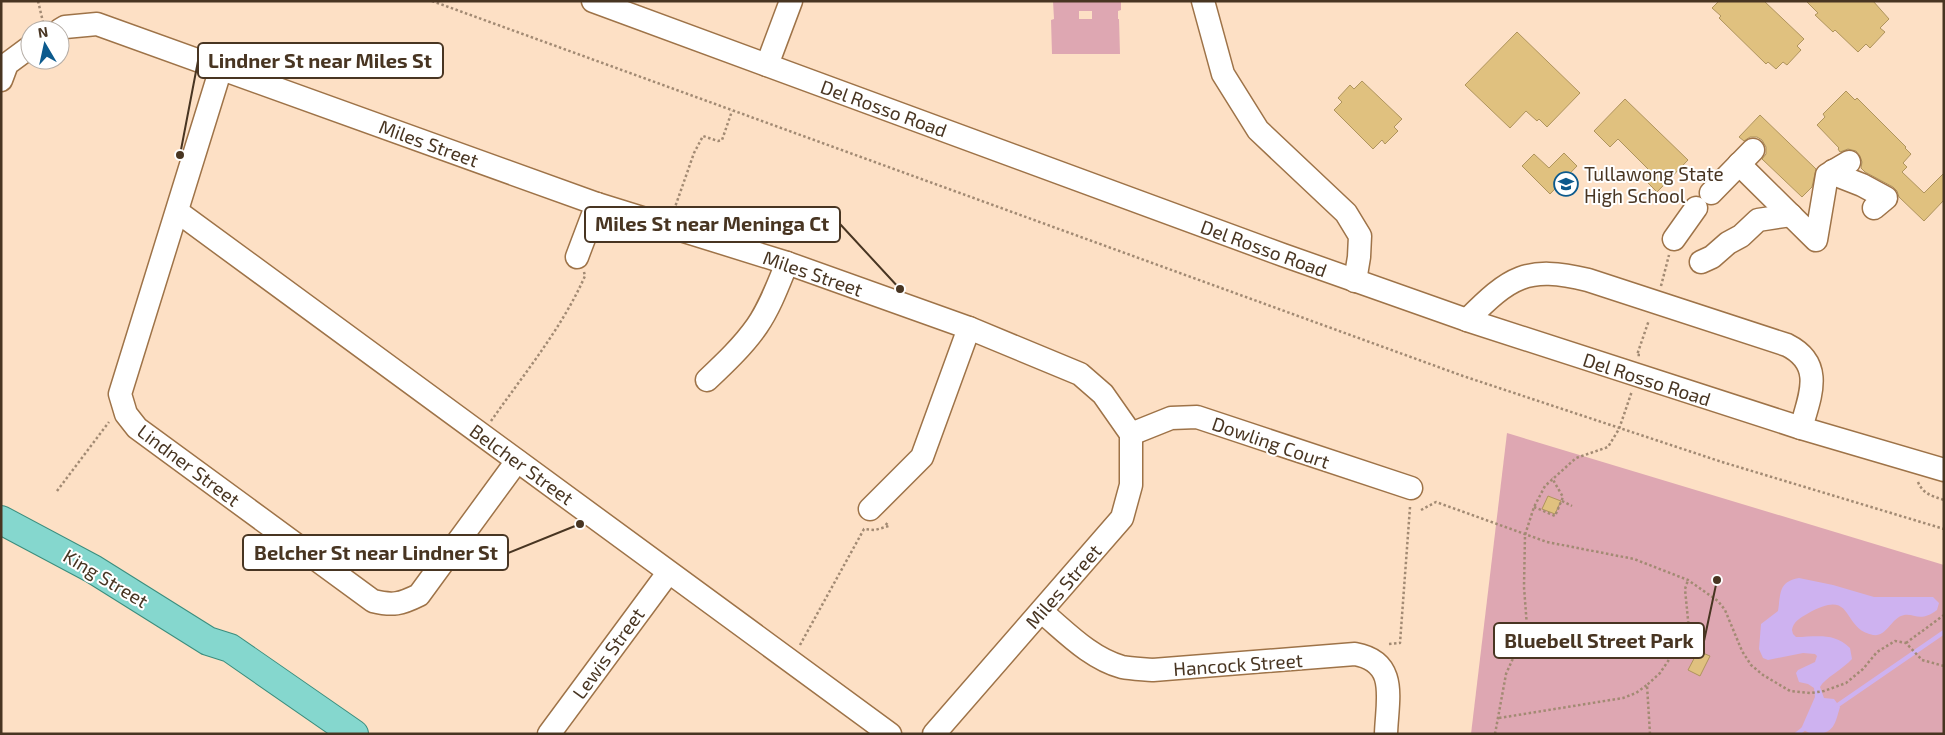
<svg xmlns="http://www.w3.org/2000/svg" width="1945" height="735" font-family="'Exo 2',sans-serif">
	<style>
		.green { fill: #dea7b2; fill-rule: evenodd }
		.water { fill: #ceb2f0 }
		.lines { fill: none; stroke-linecap: round; stroke-linejoin: round }
		.stream { stroke: #ceb2f0; stroke-width: 4.5 }
		.building { fill: #e0c17f; stroke: #af945d }
		.minor-casing { stroke: #9e7348; stroke-width: 25 }
		.major-casing { stroke: #3b8d7d; stroke-width: 30 }
		.path { stroke: #a28a73; stroke-width: 2.5; stroke-dasharray: 2.5 2.5; stroke-linecap: butt }
		.minor { stroke: #fff; stroke-width: 22 }
		.major { stroke: #85d7ce; stroke-width: 28 }
		.labels { text-anchor: middle; dominant-baseline: central; stroke-width: 4; stroke-linejoin: round; paint-order: stroke }
		.street-label { font-size: 19px; fill: #483522; stroke: #fff }
		.poi-label { font-size: 19px; fill: #483522; stroke: #fff; text-anchor: start }
		.leader { fill: none; stroke: #483522; stroke-width: 2 }
		.callout-dot { fill: #483522; stroke: #fff; stroke-width: 2 }
		.callout { fill: #fff; stroke: #483522; stroke-width: 2 }
		.callout-label { font-size: 20px; text-anchor: middle; font-weight: bold; fill: #483522 }
	</style>
	<rect width="100%" height="100%" fill="#fde0c5"/>
	<g class="green">
		<path d="M1053,1h68v9l-3,1v8h1l1,35h-68l-1,-34 3,-1zM1079,11h13v8h-13z"/>
		<path d="M1507,433l437,132v169h-473z"/>
	</g>
	<path class="water" d="M1799,578l34,7 41,12h59l6,6 -2,7c-18,14 -24,1 -36,6 -10,4 -15,21 -28,19 -33,-6 -17,-49 -66,-21 -7,4 -14,8 -15,16l1,4 3,3c20,0 38,-5 54,11l2,11c-9,10 -27,19 -32,28l4,11 10,1 6,8c-5,17 -6,28 -28,27 -4,-1 -7,-4 -11,-5l14,-32 -1,-9 -6,-4 -9,-2 -3,-9 2,-3 17,-8 2,-6 -2,-2 -12,-1 -35,7 -5,-2 -4,-9 2,-25 17,-13c3,-18 0,-29 21,-33z"/>
	<g class="lines">
		<g class="stream">
			<path d="M1835,707l109,-75"/>
			<path d="M1797,734l9,-7"/>
		</g>
	</g>
	<g class="building">
		<path d="M1719,1h45l40,38 -7,7 4,4 -14,15 -4,-3 -7,7 -8,-7 -2,2 -47,-46 2,-2 -9,-8z"/>
		<path d="M1806,1h67l16,18 -9,9 5,4 -15,16 -4,-4 -8,8 -23,-22 -2,2 -18,-17 3,-2z"/>
		<path d="M1517,32l63,61 -33,34 -8,-8 -2,2 -11,-10 -16,17 -45,-43z"/>
		<path d="M1362,81l40,38 -8,8 4,4 -13,13 -3,-4 -9,9 -39,-39 8,-8 -4,-4 12,-13 4,4z"/>
		<path d="M1846,91l9,9 2,-2 49,49 -1,1 6,6 -8,9 4,4 -5,5 22,21 20,-20v27l-20,21 -25,-24 -2,-6 -4,-4 -28,-15 -4,-4 1,-6 -2,-6 -4,-5 -8,-2 -8,3 -2,-3 1,-1 -22,-23 8,-8 -2,-3z"/>
		<path d="M1625,99l63,61 -31,32 -16,-16 7,-7 -30,-30 -8,8 -16,-16z"/>
		<path d="M1760,115l56,54 -4,18 -10,10 -40,-38 4,-5v-7l-4,-7 -5,-3h-7l-6,4 -5,-4z"/>
		<path d="M1564,153l13,13 -27,28 -28,-28 12,-12 15,14z"/>
		<path d="M1548,496l13,5 -6,13 -13,-5z"/>
		<path d="M1698,651l12,5 -10,20 -12,-6z"/>
	</g>
	<g class="lines">
		<g class="minor-casing">
			<g id="minor">
				<path d="M593,1l690,254 184,65 334,108 143,42"/>
				<path d="M1203,1l20,73 35,56 88,83 14,23 -1,21 -4,24"/>
				<path d="M60,30l5,-3 32,-3 500,180 190,59 182,65 111,46 23,20 28,40v51l-9,33 -188,216"/>
				<path d="M767,65l24,-64"/>
				<path d="M221,68l-101,326 6,20 11,14 236,173c20,5 28,3 46,-6l98,-134"/>
				<path d="M1,80l6,-16 23,-17"/>
				<path d="M1739,164l77,76 11,-65 22,-13"/>
				<path d="M1833,171l6,5 23,9 24,13 -12,10"/>
				<path d="M1711,193l42,-43"/>
				<path d="M178,212l712,522"/>
				<path d="M1674,239l22,-31"/>
				<path d="M577,257l20,-53"/>
				<path d="M1701,262l11,-5 16,-14 13,-7 17,-16 33,-5"/>
				<path d="M1467,320c43,-43 59,-55 121,-40l199,65c38,19 23,51 14,83"/>
				<path d="M707,380c18,-17 36,-34 50,-54 13,-19 21,-41 30,-63"/>
				<path d="M1131,434l40,-16 26,-1 214,71"/>
				<path d="M870,509l52,-52 47,-129"/>
				<path d="M1042,612c24,20 48,46 80,55 10,2 21,2 31,3l202,-16c44,8 32,46 31,80"/>
				<path d="M549,734l119,-161"/>
			</g>
		</g>
		<g class="major-casing">
			<path id="major" d="M1,520l92,49 115,72 22,7 124,86"/>
		</g>
		<g class="path">
			<path d="M38,1l5,21"/>
			<path d="M432,1l1031,375 259,86 222,67"/>
			<path d="M674,210l20,-57 9,-17 15,5 4,-1 10,-29"/>
			<path d="M1661,286l8,-31"/>
			<path d="M1640,355h-3l12,-35"/>
			<path d="M491,421c33,-47 71,-93 94,-145l-1,-4"/>
			<path d="M1918,482c5,12 14,14 26,18"/>
			<path d="M57,491l52,-69"/>
			<path d="M1562,501l10,5"/>
			<path d="M1534,507l21,9 8,-19 -11,-19"/>
			<path d="M1421,510l15,-8 111,40 87,17 54,21 30,21 7,9 17,41 9,14 12,10 27,16 21,2 13,-2 22,-8 17,-14 14,-17 18,-11 11,2 16,17 22,6"/>
			<path d="M1906,643l38,-28"/>
			<path d="M1389,644l11,-1 10,-136"/>
			<path d="M800,645l64,-116 11,1 14,-4 -5,-4"/>
			<path d="M1499,718l124,-20 13,-5 11,-8"/>
			<path d="M1495,734l11,-60 21,-47 -3,-40 1,-52 9,-28 11,-21 31,-28 32,-11 11,-18 13,-38"/>
			<path d="M1650,734l-3,-49 13,-12 29,-43 -4,-41 3,-9"/>
		</g>
		<use href="#minor" class="minor"/>
		<use href="#major" class="major"/>
	</g>
	<defs>
		<g id="school-ring" transform="scale(1.25)"><circle r="9.5" fill="#fff" stroke="#0c5a8d" stroke-width="1.5"/><path d="M0-5L7-2L0 1L-7-2ZM-4 1L0 2.5L4 1V4Q0 6-4 4Z" fill="#0c5a8d"/></g>
	</defs>
	<g fill-rule="evenodd">
		<use href="#school-ring" x="1566" y="184"/>
	</g>
	<g class="labels">
		<g class="street-label">
			<text transform="translate(884 108) rotate(20)">Del Rosso Road</text>
			<text transform="translate(429 143) rotate(20)">Miles Street</text>
			<text transform="translate(1264 248) rotate(20)">Del Rosso Road</text>
			<text transform="translate(813 273) rotate(19)">Miles Street</text>
			<text transform="translate(1647 379) rotate(18)">Del Rosso Road</text>
			<text transform="translate(1271 442) rotate(19)">Dowling Court</text>
			<text transform="translate(522 464) rotate(36)">Belcher Street</text>
			<text transform="translate(189 465) rotate(37)">Lindner Street</text>
			<text transform="translate(106 578) rotate(31)">King Street</text>
			<text transform="translate(1063 586) rotate(-49)">Miles Street</text>
			<text transform="translate(608 653) rotate(-54)">Lewis Street</text>
			<text transform="translate(1238 664) rotate(-4)">Hancock Street</text>
		</g>
		<g class="poi-label">
			<text x="1584" y="173">Tullawong State<tspan x="1584" dy="22">High School</tspan></text>
		</g>
	</g>
	<path class="leader" d="M180 155L198 61M900 289L840 224M580 524L508 553M1717 580L1704 641"/>
	<g class="callout-dot">
		<circle cx="180" cy="155" r="5"/>
		<circle cx="900" cy="289" r="5"/>
		<circle cx="580" cy="524" r="5"/>
		<circle cx="1717" cy="580" r="5"/>
	</g>
	<g class="callout">
		<rect x="198" y="43" width="245" height="35" rx="5"/>
		<rect x="585" y="207" width="255" height="35" rx="5"/>
		<rect x="243" y="535" width="265" height="35" rx="5"/>
		<rect x="1494" y="623" width="210" height="35" rx="5"/>
	</g>
	<g class="callout-label">
		<text x="320" y="68">Lindner St near Miles St</text>
		<text x="712" y="231">Miles St near Meninga Ct</text>
		<text x="376" y="560">Belcher St near Lindner St</text>
		<text x="1599" y="648">Bluebell Street Park</text>
	</g>
	<rect width="1945" height="735" fill="none" stroke="#483522" stroke-width="5"/>
	<g transform="translate(45 45) rotate(351)"><circle r="24" fill="#ffffff" stroke="#b6aea7"/>
	<path d="M0-4L9 19L0 12L-9 19Z" fill="#0c5a8d"/>
	<text y="-8" font-size="14" font-weight="bold" text-anchor="middle" fill="#483522">N</text>
	</g>
</svg>
